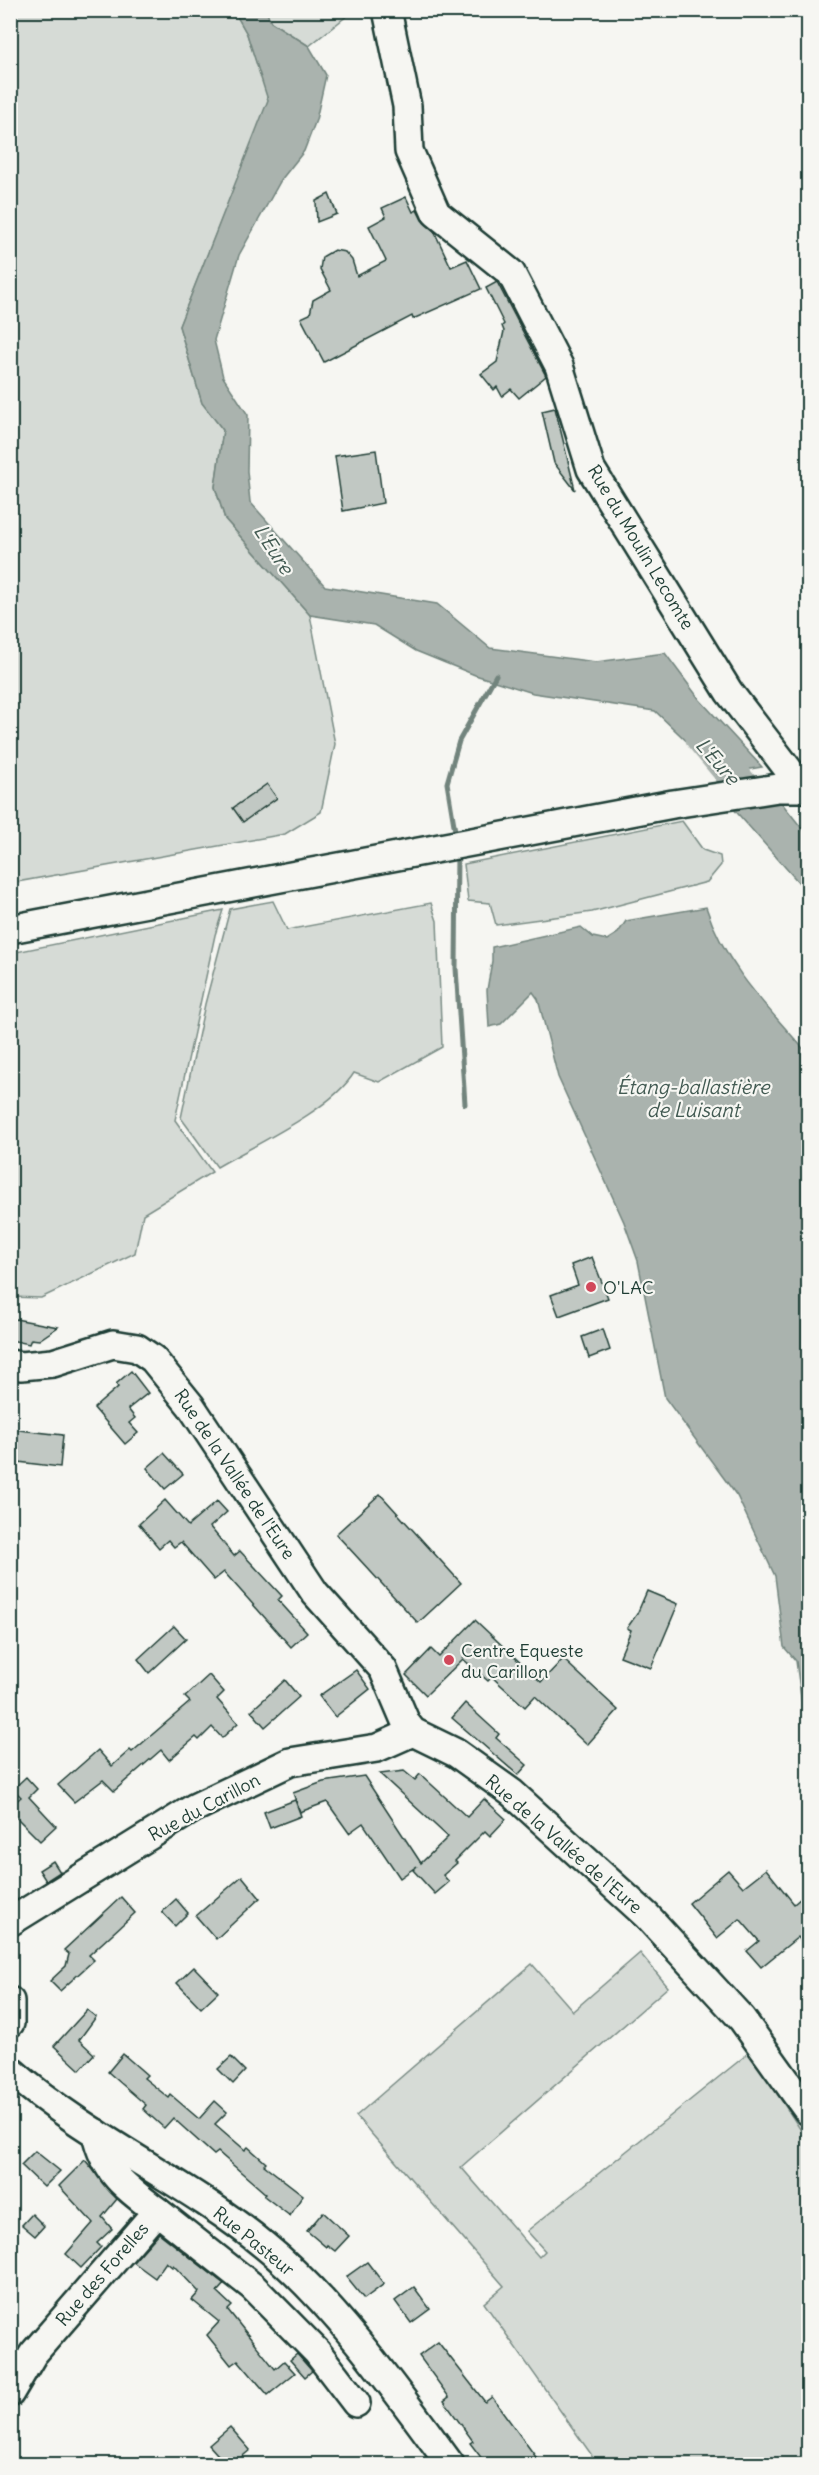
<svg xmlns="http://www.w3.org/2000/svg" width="819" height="2475" font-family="Delius,sans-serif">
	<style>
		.green { fill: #d6dbd6; stroke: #7a8c85; stroke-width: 1.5 }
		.water { fill: #aab3ae; stroke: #72847d; stroke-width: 1.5 }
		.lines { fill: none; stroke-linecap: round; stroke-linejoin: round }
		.stream { stroke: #72847d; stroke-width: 5 }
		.river { stroke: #aab3ae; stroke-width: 33 }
		.building { fill: #c1c8c3; stroke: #1f3d34; stroke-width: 1.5 }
		.minor-casing { stroke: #1f3d34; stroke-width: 32 }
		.minor { stroke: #f6f6f2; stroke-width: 27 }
		.poi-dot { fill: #d1495b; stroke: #f6f6f2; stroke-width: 2 }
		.labels { text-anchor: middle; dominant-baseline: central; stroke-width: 4.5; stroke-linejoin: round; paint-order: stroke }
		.street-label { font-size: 18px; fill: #1f3d34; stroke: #f6f6f2 }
		.poi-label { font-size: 18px; fill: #1f3d34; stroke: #f6f6f2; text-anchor: start }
		.water-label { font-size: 20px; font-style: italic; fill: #425a52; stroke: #f6f6f2 }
	</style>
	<rect width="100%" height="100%" fill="#f6f6f2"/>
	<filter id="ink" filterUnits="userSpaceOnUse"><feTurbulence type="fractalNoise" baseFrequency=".0167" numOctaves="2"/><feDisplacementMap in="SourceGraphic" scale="12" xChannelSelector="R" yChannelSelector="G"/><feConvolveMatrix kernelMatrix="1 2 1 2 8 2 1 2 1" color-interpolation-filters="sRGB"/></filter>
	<g filter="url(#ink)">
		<g class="green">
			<path d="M11,11h223l13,23 22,66 -90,226 23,77 21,27 -8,57 10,32 85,96 25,129 -14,68 -36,22 -274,49z"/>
			<path d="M266,11h87l-44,35 -38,-24z"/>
			<path d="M682,821l21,29 17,6 1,9 -14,17 -115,30 -96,13 -6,-22 -22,-2 -4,-37z"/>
			<path d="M273,901l14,29 144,-27 6,18 5,126 -63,35 -25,-9c-23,37 -98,71 -137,94l-36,-49 24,-114 25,-95z"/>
			<path d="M223,910l-8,25 -40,185 37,52 -69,42 -8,39 -94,45 -30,-1v-344z"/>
			<path d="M640,1953l28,34 -207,180 78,90 6,-6 -18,-20 223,-179 58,89v323h-210l-114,-161 20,-17 -148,-170 176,-152 41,47z"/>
		</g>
		<g class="water">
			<path d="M234,11h32l5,11 38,24 17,29 -10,45 -12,31 -23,29 -42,75 -25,85 9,37 25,38 -1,56 3,31 75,84 112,18 53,44 106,14 69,-9 35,47 62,67 -41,7 -66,-63 -122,-18 -58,-18 -59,-24 -42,-26 -64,-10 -85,-96 -10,-32 8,-57 -21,-27 -23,-77 89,-226 -21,-66z"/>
			<path d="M777,797l31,39v57l-77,-87z"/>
			<path d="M706,907c19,59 63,102 102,147v677l-3,-5 -9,-65 -12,-14 -9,-71 -38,-80 -72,-98 -27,-137 -14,-39 -66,-145 -20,-78 -5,-7 -32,32 -12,3 -2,-37 5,-29v-14l89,-20 12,10 14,3 11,-7 8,-12z"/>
		</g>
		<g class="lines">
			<g class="stream">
				<path d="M456,837l-9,-54 12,-42 37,-66"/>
				<path d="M457,852l-1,116 9,136"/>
			</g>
			<path class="river" d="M702,738l106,127"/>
		</g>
		<g class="building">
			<path d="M329,194l8,20 -20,8 -1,-21z"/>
			<path d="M406,197l7,15 4,-2 5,10 12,11 17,36 16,-7 14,29 -68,30 -1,-3 -88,46 -23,-44 9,-4 3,-14 18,-10 -11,-21 2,-12 12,-7 11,2 7,8 5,16 29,-15 -17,-35 17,-9 -4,-9z"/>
			<path d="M497,282l49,94 -27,22 -8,-9 -9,7 -5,-9 -3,3 -13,-16 16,-12 7,-31 -2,-5 2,-2 -18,-36z"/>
			<path d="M555,408l8,32 12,50 -21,-27 -12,-52z"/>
			<path d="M376,450l7,53 -40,8 -8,-55z"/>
			<path d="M267,784l10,14 -34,24 -10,-14z"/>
			<path d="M592,1257l16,41 -49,18 -8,-21 27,-10 -7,-20z"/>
			<path d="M10,1318l48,9 -19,13 -8,-1 -2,5 -19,-4z"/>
			<path d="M603,1329l7,21 -21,8 -7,-21z"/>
			<path d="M131,1371l17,22 -20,16 7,9 -6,5 9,10 -13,11 -31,-36 24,-21 -2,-3z"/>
			<path d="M10,1429l53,6 -3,32 -50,-6z"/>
			<path d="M164,1453l19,21 -18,15 -18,-21z"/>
			<path d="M380,1494l81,89 -43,40 -82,-89z"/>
			<path d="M165,1500l23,26 29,-25 10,11 -17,15 24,29 6,-5 42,45 -4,4 29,32 -16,15 -67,-75 -10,8 -33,-38 -7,5 -6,-7 -9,8 -20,-24z"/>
			<path d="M647,1591l31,13 -27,64 -31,-12 11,-26 -4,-2 10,-14z"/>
			<path d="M475,1620l66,62 22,-23 55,51 -31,35 -52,-49 -10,11 -33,-30 -4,4 -25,-22 -37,36 -20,-20 25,-26 8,8z"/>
			<path d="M174,1626l12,13 -37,34 -11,-14z"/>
			<path d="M356,1670l14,19 -35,28 -16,-21z"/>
			<path d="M209,1675l15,17 -7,7 21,24 -16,15 -10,-11 -13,13 -3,-3 -27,23 -8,-10 -47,41 -11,-11 -29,22 -16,-17 40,-35 14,16 18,-16 2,2 58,-50 -5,-5z"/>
			<path d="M285,1680l14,17 -34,30 -14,-16z"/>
			<path d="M465,1703l34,31 -3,4 31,27 -9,10 -66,-57z"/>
			<path d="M404,1771l11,9 5,-6 47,43 17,-18 22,20 -16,17 -5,-5 -30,30 2,2 -14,12 6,7 -14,12 -22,-24 4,-4 -17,12 -37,-55 -14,10 -22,-31 -27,10 -7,-19 30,-11 41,-6 57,87 27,-26 -68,-63z"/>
			<path d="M26,1777l11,12 -8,8 27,29 -16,15 -29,-29 4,-3 -3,-4 9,-8 -8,-8z"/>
			<path d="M295,1800l6,16 -31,12 -6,-16z"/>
			<path d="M53,1861l7,11 -14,9 -7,-11z"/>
			<path d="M766,1869l28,35 14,-12v58l-10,-13 -37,30 -14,-16 12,-10 -19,-22 -23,19 -28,-35 39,-33 15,17z"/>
			<path d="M242,1876l18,22 -44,41 -20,-23z"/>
			<path d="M121,1897l14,16 -46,42 5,5 -34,31 -10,-10 16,-15 3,-12 -5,-4z"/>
			<path d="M176,1899l12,14 -13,13 -13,-14z"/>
			<path d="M194,1967l24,25 -17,16 -24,-25z"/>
			<path d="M87,2010l9,7 -17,23 15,14 -14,16 -26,-24z"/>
			<path d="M123,2054l24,21 -3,3 25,20 2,-3 28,24 16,-18 12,11 -12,12 30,26 3,-3 18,16 -2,2 39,30 -13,21 -26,-20 2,-2 -48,-42 -4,3 -41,-37 -9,10 -21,-19 3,-4 -38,-33z"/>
			<path d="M231,2057l14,14 -12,13 -15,-15z"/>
			<path d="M35,2151l25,20 -16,16 -23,-22z"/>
			<path d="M85,2160l32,39 -15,18 10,12 -15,14 4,4 -20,21 -15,-14 27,-31 -34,-37z"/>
			<path d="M323,2212l26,24 -14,15 -8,-6 -1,2 -19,-16z"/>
			<path d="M32,2214l12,12 -9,10 -13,-11z"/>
			<path d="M159,2233l65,51 -7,8 15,14 -4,4 47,59 9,-8 11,12 -27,22 -30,-35 -7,5 -24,-30 12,-13 -27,-22 7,-8 -26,-27 -1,2 -6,-5 -11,16 -22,-16z"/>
			<path d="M367,2262l17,22 -20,15 -18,-22z"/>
			<path d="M414,2287l16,22 -19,14 -16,-22z"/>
			<path d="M438,2342l47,60 7,-5 49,67h-55l-16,-21 3,-2 -29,-40 5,-4 -30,-41z"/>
			<path d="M297,2354l15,17 -7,6 -15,-17z"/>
			<path d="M230,2427l20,23 -17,14h-7l-17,-19z"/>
		</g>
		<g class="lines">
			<g class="minor-casing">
				<g id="minor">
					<path d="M387,10l20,96 2,45 27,62 75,60 48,93 32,103 138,223 72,94"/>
					<path d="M10,929l663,-125 105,-16h30"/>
					<path d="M10,1364l11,2 32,-3 60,-19 24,4 16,11 38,47 124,187 68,76 23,54 7,9 43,21 56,40 135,123 95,103 66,92"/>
					<path d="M10,1922l184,-114 96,-46 87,-14 36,-16"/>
					<path d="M10,2001v22"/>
					<path d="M10,2070c78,69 176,110 255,176 68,55 133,147 185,218"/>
					<path d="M157,2211l96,76 64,65 39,51"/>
					<path d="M10,2393l23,-39 124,-143c-31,-23 -53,-39 -61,-78"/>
				</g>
			</g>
			<use href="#minor" class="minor"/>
		</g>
	</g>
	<g class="poi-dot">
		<circle cx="591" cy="1287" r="6"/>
		<circle cx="449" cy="1660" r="6"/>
	</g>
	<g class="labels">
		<g class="street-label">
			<text transform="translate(641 547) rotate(59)">Rue du Moulin Lecomte</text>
			<text transform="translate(235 1474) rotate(56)">Rue de la Vallée de l'Eure</text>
			<text transform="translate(204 1807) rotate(-28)">Rue du Carillon</text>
			<text transform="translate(564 1844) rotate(41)">Rue de la Vallée de l'Eure</text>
			<text transform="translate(254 2241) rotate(39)">Rue Pasteur</text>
			<text transform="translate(102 2274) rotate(-49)">Rue des Forelles</text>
		</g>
		<g class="poi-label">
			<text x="603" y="1287">O'LAC</text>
			<text x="461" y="1650">Centre Equeste<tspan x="461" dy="21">du Carillon</tspan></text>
		</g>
		<g class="water-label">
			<text transform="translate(274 549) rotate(57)">L'Eure</text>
			<text transform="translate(718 761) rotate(49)">L'Eure</text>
			<text x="693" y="1086">Étang-ballastière<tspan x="693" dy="23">de Luisant</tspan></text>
		</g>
	</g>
	<rect width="819" height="2475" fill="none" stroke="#f6f6f2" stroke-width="36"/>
	<rect x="18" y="18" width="783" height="2439" fill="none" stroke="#1f3d34" stroke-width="2" filter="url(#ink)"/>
</svg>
